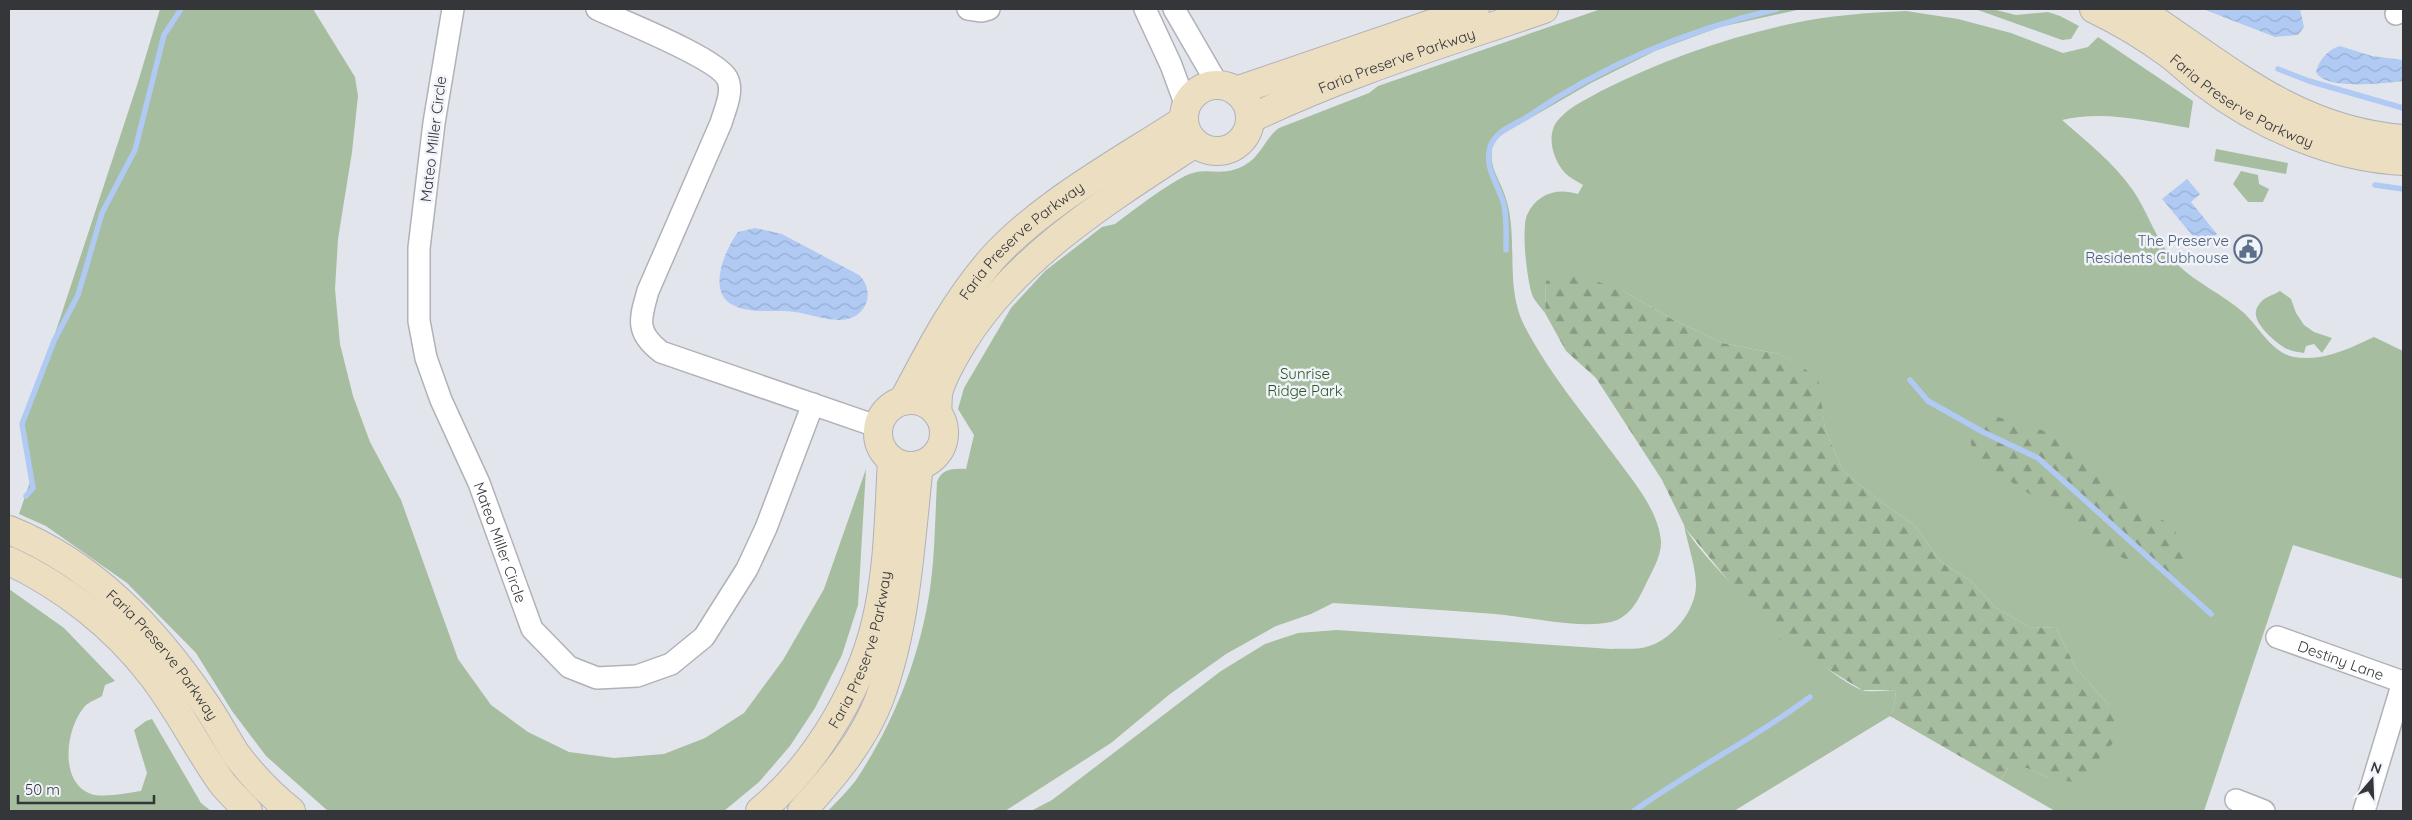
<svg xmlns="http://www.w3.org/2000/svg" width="2412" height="820" font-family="Quicksand,sans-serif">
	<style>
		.green { fill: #a6bda0 }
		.forest { fill: url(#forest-firs) }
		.water { fill: url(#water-waves) }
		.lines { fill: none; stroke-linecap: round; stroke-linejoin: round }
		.stream { stroke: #b0caf3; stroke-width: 5.5 }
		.street-casing { stroke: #b0b2b8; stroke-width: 24 }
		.secondary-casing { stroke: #b0b2b8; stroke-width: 30 }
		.street { stroke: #fff; stroke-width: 21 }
		.secondary { stroke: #ebdec1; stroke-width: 28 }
		.labels { text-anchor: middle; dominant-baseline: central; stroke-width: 5; stroke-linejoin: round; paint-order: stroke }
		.street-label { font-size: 15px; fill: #353639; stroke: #f0f3f9 }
		.service-label { font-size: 15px; fill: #4e5e75; stroke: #f0f3f9; text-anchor: end }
		.park-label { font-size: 15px; fill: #2b5520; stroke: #f0f3f9 }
	</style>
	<defs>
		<pattern id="forest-firs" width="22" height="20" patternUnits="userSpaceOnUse" patternTransform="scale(1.25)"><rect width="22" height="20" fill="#a6bda0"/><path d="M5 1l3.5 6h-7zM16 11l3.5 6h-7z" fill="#889a83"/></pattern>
		<pattern id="water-waves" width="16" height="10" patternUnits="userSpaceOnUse" patternTransform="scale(1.25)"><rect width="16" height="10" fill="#b0caf3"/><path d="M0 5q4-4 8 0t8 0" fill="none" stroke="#98aed1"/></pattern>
	</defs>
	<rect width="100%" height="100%" fill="#e3e5ec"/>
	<g class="green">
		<path d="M160,9h153l42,68 3,19 -6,56 -14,87 -3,50 5,55 13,52 17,46 31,58 57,159 33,46 37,27 41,20 45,6 50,-4 41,-16 39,-25 39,-53 41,-71 42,-120 -8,136 -16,50 -27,53 -25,38 -31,36 -35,29h-396l-62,-55 -34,-45 -36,-58 -69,-70 -81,-57 -27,-12 12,-35 -8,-57 23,-61 92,-279z"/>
		<path d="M1601,9h201l-82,18 -65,24 -64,32 -97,56c-8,29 6,37 13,63 11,40 -2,85 17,123 24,47 59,88 90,130 18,25 44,54 47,86 1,15 -11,34 -17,47 -7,15 -16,30 -33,34 -35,7 -80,-5 -116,-8 -54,-4 -108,-8 -162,-11l-22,11 -35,12 -50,28 -56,40 -59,49 -106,68h-177c9,-10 20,-20 28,-31 38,-57 64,-123 74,-191 5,-35 5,-71 7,-107 4,-13 17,-14 29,-13l8,-34 -16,-26 6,-21 47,-80 34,-37 57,-44 13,-3c16,-12 61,-47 78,-51 19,-5 30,4 52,-8 16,-9 20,-27 34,-37l90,-35 9,-7z"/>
		<path d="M1975,9h17l24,6 32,-3 12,4 19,10 -8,13 -9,1z"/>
		<path d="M1906,11l52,8 53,14 52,20 25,-6 10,-10 95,64 -4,27c-41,-7 -87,-18 -127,-8 24,21 52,43 70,69 17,24 24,53 45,75 19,19 47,31 67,49 15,14 28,40 50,44 29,5 54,-8 80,-20l29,14v228l-110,-34 -89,266h-149l-54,-31 7,-12h19l22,10 61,-72 -34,-38 -20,-40 -27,-1 -34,-20 -24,-26 -30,-19 -26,-36 -35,-25 -37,-30 -18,-43 -8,-51 -38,-23 -57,-11 -52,-25 -45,-26 -79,-11 -1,32c-4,-5 -9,-11 -12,-16 -6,-14 -12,-68 -6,-82 9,-21 30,-28 51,-21l5,-9c-6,-4 -13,-7 -18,-12 -13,-14 -20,-41 -5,-55 11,-12 27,-19 41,-27 59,-30 124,-53 189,-67 39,-9 77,-11 116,-13z"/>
		<path d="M2216,149l72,14 -2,11 -72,-13z"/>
		<path d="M2241,171l17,4 1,9 10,5 -6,13h-15l-15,-18z"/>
		<path d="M2280,291l11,8 5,14 8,12 10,7 18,6 -10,15 -8,-9 -8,2 -2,7c-6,-1 -13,-2 -19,-5 -11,-7 -37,-28 -27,-42 5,-9 14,-10 22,-15z"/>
		<path d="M1684,525c15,35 142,153 178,165 9,3 24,0 34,0l-2,17 -4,9 -156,95h-703l21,-11 169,-129 44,-27 33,-11 39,-3 274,19c11,-1 24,1 35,-2 25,-6 50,-36 50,-62 0,-18 -9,-43 -12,-60z"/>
		<path d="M9,589l55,39 51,53 -10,4 -3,11c-5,3 -13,6 -17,10 -19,21 -27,76 6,88 11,4 38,-1 50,-3l6,-18 -13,-43 12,-9 6,-2 49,84 10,8h-202z"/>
	</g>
	<g class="forest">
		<path d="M1575,273l50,19 45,26 52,25 57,11 39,23 7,51 18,43 37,30 35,25 26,36 30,19 24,26 34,20 27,1 20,40 34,38 9,30 -28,32 -18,14 -24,-4 -22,-10h-19l-7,12 -111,-64 4,-9 2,-17h-34l-88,-54 -88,-107 -24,-49 -66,-102 -30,-27 -21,-38 1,-32z"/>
		<path d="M1991,415l57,17 34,19 24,31 67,45 16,30 -7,16 -23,-2 -32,-11 -30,-15 -27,-25 -96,-62 -4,-19 7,-17z"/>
	</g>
	<g class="water">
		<path d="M2203,9h97l4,18 -6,8 -23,2z"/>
		<path d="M2340,46l32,10 31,4v21c-17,2 -78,10 -87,-9 3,-12 12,-23 24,-26z"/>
		<path d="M2187,179l13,15 -9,8 26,32 -15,13 -40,-48z"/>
		<path d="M755,228l27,6 77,41c14,13 11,36 -8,43 -16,6 -40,-4 -56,-6 -20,-3 -46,3 -64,-8 -24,-14 -5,-56 7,-72z"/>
	</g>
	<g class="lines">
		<g class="stream">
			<path d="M2278,69l31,12 94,27"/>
			<path d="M2375,185l28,4"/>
			<path d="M1506,250c0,-15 1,-30 -2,-45 -5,-20 -20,-36 -14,-58 6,-17 23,-21 37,-30 76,-52 160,-87 250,-108"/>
			<path d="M1910,380l18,21 55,31 55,26 173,156"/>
			<path d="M26,496l7,-8 -11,-64 32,-83 24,-46 24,-82 33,-63 29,-115 17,-26"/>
			<path d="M1634,811c57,-41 120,-72 176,-114"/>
		</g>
		<g class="street-casing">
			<g id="street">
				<path id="s1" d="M453,9l-19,114 -15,125v73l7,37 15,42 38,83 53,146 37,38 28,11 40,-2 34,-12 33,-27 43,-68 19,-41 47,-124"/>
				<path d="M597,9c25,12 118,48 130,69 7,13 -2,31 -6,45l-73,168c-8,28 -13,41 13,61l218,75"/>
				<path d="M968,9l14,2 7,-2"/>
				<path d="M1145,9l26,56 15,41"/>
				<path d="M1174,9l44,76"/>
				<path d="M2396,14l6,-5"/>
				<path id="s2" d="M2277,637l126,45"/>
				<path d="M2236,800l28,11"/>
				<path d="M2364,811l39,-129"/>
			</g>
		</g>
		<g class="secondary-casing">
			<g id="secondary">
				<path id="s3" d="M2094,9c25,12 52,28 75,45 12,9 23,20 35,29 55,42 129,75 199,78"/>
				<path d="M2138,9c88,57 155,121 265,130"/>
				<circle cx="1217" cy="118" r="33"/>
				<path d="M1236,91l239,-82"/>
				<path id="s4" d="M1250,119c94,-46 195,-76 294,-110"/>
				<circle cx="911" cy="433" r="33"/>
				<path id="s5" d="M903,401c27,-51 50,-97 88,-141 50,-56 130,-99 193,-140"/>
				<path d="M937,413c1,-7 0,-16 2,-23 5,-17 15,-33 24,-48 53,-86 148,-144 232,-199"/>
				<path id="s6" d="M9,530c84,34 145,98 195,172 12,17 21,35 32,52 15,20 35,41 55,57"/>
				<path d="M9,561c54,25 106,66 142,113 27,34 46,74 71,109 8,10 18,19 26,28"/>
				<path id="s7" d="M760,811c58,-48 105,-129 119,-203 10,-49 10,-99 13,-148"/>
				<path d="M802,811c30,-33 61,-69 77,-111 28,-75 31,-156 40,-235"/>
			</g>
		</g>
		<use href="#street" class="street"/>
		<use href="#secondary" class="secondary"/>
	</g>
	<defs>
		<g id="civic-ring" transform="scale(1.4375)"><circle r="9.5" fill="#f0f3f9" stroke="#5c6f8a" stroke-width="1.5"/><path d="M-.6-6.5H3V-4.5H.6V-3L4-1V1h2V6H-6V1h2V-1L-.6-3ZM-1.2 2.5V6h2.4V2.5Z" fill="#5c6f8a"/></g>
	</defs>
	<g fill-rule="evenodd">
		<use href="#civic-ring" x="2248" y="249"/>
	</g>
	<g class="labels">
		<g class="street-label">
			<text stroke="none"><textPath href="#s4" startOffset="158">Faria Preserve Parkway</textPath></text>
			<text stroke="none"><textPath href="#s3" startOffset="175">Faria Preserve Parkway</textPath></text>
			<text transform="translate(433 139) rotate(-83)">Mateo Miller Circle</text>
			<text stroke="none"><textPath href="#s5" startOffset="202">Faria Preserve Parkway</textPath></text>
			<text stroke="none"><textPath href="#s1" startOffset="551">Mateo Miller Circle</textPath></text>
			<text stroke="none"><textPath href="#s7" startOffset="194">Faria Preserve Parkway</textPath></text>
			<text stroke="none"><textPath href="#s6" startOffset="201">Faria Preserve Parkway</textPath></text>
			<text stroke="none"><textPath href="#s2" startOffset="68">Destiny Lane</textPath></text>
		</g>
		<g class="service-label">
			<text x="2229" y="240">The Preserve<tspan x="2229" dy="17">Residents Clubhouse</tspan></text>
		</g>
		<g class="park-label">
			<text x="1305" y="373">Sunrise<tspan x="1305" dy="17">Ridge Park</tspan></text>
		</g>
	</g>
	<rect width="2412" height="820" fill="none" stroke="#353639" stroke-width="20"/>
	<g transform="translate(2372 780) rotate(19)" stroke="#f0f3f9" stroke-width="4" paint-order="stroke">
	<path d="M0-4L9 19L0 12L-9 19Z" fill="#353639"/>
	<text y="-8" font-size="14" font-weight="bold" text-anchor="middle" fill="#353639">N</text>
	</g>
	<path d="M18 795v8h136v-8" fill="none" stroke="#353639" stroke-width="2.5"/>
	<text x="25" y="795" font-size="15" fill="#353639" stroke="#f0f3f9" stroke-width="4" paint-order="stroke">50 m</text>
</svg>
